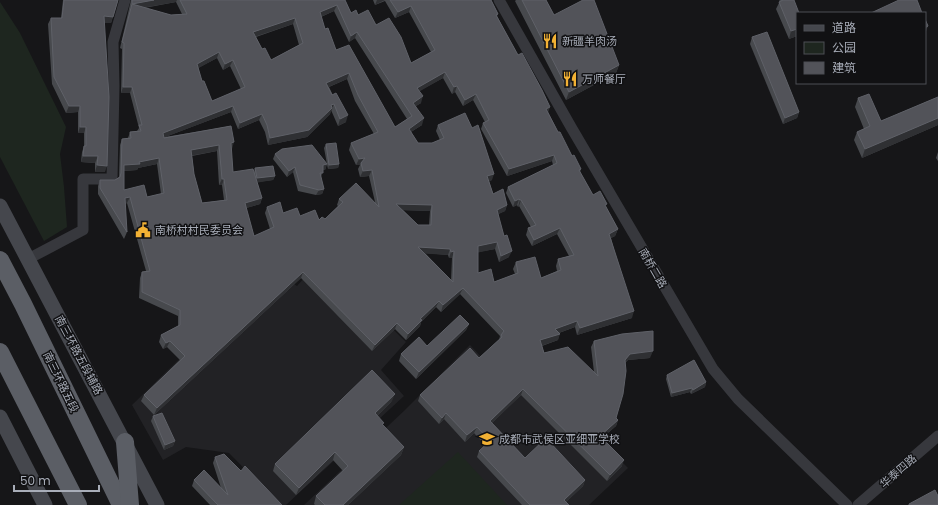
<svg xmlns="http://www.w3.org/2000/svg" width="938" height="505" font-family="Poppins,'Noto Sans SC',sans-serif">
	<style>
		.built { fill: #222225 }
		.green { fill: #1e261f }
		.lines { fill: none; stroke-linecap: round; stroke-linejoin: round }
		.minor { stroke: #37383d; stroke-width: 11 }
		.secondary { stroke: #45474d; stroke-width: 15 }
		.trunk { stroke: #5b5e65; stroke-width: 18 }
		.wall { fill: #47494d; fill-rule: evenodd }
		.shaded-wall { fill: #2f3033 }
		.building { fill: #525359; stroke: #5f6168; fill-rule: evenodd }
		.labels { text-anchor: middle; dominant-baseline: central; stroke-width: 3; stroke-linejoin: round; paint-order: stroke }
		.poi-label { font-size: 11px; fill: #a8adb8; stroke: #111113; text-anchor: start }
		.street-label { font-size: 11px; fill: #a8adb8; stroke: #111113 }
	</style>
	<rect width="100%" height="100%" fill="#161618"/>
	<g class="built">
		<path d="M321,259l85,83 -25,28 23,26 -118,109h-6l-51,-52 -43,-6 -23,13 -31,-55 140,-136 25,17z"/>
		<path d="M470,345l34,36 19,-18 105,105 -39,37h-285l101,-95z"/>
	</g>
	<g class="green">
		<path d="M0,2l20,31 46,94 -6,27 4,33 3,40 -23,14 -44,-84z"/>
		<path d="M458,452l49,53h-108z"/>
	</g>
	<g class="lines">
		<g class="minor">
			<path d="M499,0l72,127 142,242 25,30 109,106"/>
			<path d="M28,259l55,-29v-51h29l2,-93 -1,-44 12,-42"/>
			<path d="M858,505l80,-69"/>
		</g>
		<g class="secondary">
			<path d="M0,206l157,299"/>
			<path d="M0,417l45,88"/>
		</g>
		<g class="trunk">
			<path d="M0,260l23,44 98,201"/>
			<path d="M0,352l78,153"/>
			<path d="M125,442l5,63"/>
		</g>
	</g>
	<g class="wall">
		<path d="M63,0h55l-7,23h-7l1,149h-10v-9l-14,-1 1,-10 2,-6v-13h-6v-21l-12,1 -14,-29 -4,-60 3,-6h10z"/>
		<path d="M131,0h214l6,13 7,2 18,10 35,38 20,-11 -22,-40 -14,6 -10,-17 -10,4 -2,-5h118l7,14 -1,2 51,96 10,20 14,24 9,13 -1,3 13,23 13,12 12,22 -3,7 -4,2 21,80 -55,17 -2,-8 -16,6 -1,7 -16,6 2,7 50,19 -3,-25 3,-6 56,17 -22,2 -3,3 -9,55 2,2 -2,6 -14,12 20,28 -15,15 -86,-86 -29,28 33,35 60,22 -2,6 -17,16 3,3h-47l-45,-48 2,-6 6,-6 -11,-12 -9,9 -21,-23 -5,5 -21,-23 2,-6 59,-37 20,-18 1,-4 -40,-42 -19,18 -5,-5 -15,15 -1,4 -14,14 -11,-11 -23,22 -71,-73 -147,137 -13,-14 3,-6 36,-35 -13,-13 -4,2 -4,-7 2,-7 17,-9v-10l-39,-18 1,-20 2,-6 4,-1 -19,-68 -2,1 2,28 -3,7 -26,-45v-8l2,-6h15l4,-3 1,-32 2,-6 6,-1 2,-6 7,-1 2,-3 -9,-35h-9l1,-44 -2,-1zM176,2l6,12 -11,1 -27,-7zM334,11l15,31 6,-4 52,81 -12,8 -59,-77 -11,-21 -4,-12zM293,24l6,21 -28,15 -9,-11 -6,-12zM217,58l6,12 7,-4 11,23 -29,12 -10,-20 -4,-13zM443,78l9,16 3,-2 8,14 10,-6 12,22 -2,1 -2,6 26,47 45,-15 1,4 -45,22 -2,6 7,14 4,-2 1,2 1,-1 12,21 -3,1 -2,7 6,11 25,-12 12,22 -11,3 -2,7 1,5 -16,7 -25,-16 -3,7 2,5 -21,8 -16,-9v-21l17,-3 4,13 10,-5 -11,-43 7,-3 2,-6 -14,-11 -4,-13 3,-1 -54,-55 -2,6 4,9 -8,3h-14l-7,-11 11,-7 -6,-19 5,-3 -2,-12zM347,79l8,22 19,33 -23,9 -2,7 7,15h4l-2,4 2,8 9,-1 6,26 -36,-3 -2,6 1,1 -13,13 -6,1 -36,-7 -16,-6 -2,6 5,16 -16,7 -8,-28 14,-4 2,-6 -5,-16 16,-2 2,-4 -20,-8 -1,4h-21l-2,-23v-23l-66,11 66,-25 7,17 21,-9 6,12 3,13 39,-8 23,-23 1,-4 7,16 8,-4 -17,-35zM217,151l2,34h3l2,15 -22,3 -8,-29 -2,-18zM157,164l4,30 -14,3 -23,-7v-19l13,-1 1,-2zM403,210l27,1 -1,14h-11zM425,253l23,2 1,3h3l-1,22z"/>
		<path d="M516,0h30l8,15 65,50 -3,8 -50,27 -51,-99z"/>
		<path d="M779,0h15l3,36 -8,3 -13,-30 4,-8z"/>
		<path d="M752,37l47,75 -2,6 -14,6 -33,-80z"/>
		<path d="M938,97v28l-76,33 -8,-18 3,-8 7,-3 -9,-22 3,-9 23,23z"/>
		<path d="M326,144l13,20 -1,4 -10,1 -1,-5 -2,6h-2l-2,7 3,12 -2,5 -6,1 -18,-4 -5,-19 -6,5 -14,-18 2,-5 52,10 -3,-16z"/>
		<path d="M938,152v9l-2,-3z"/>
		<path d="M469,324l-3,6 -50,49 -17,-18 2,-7 26,-8z"/>
		<path d="M667,375l39,7 -1,5 -14,7 -1,-2 -19,5 -5,-18z"/>
		<path d="M392,401l-15,15 6,9 21,22 -3,8 -53,50h-33l-1,-1 2,-8 27,-25 -10,-11 -37,35 -23,-24 2,-7z"/>
		<path d="M153,416l22,25 -2,5 -9,4 -13,-29z"/>
		<path d="M215,457l26,14 41,34h-72l-18,-19 2,-6 27,8 -8,-25z"/>
	</g>
	<g class="shaded-wall">
		<path d="M154,0h23l-1,2 -46,8 2,-6 -3,6 3,-6z"/>
		<path d="M377,0h8l-10,5z"/>
		<path d="M337,5l-3,6 -16,7 2,-6z"/>
		<path d="M411,6l-2,6 -14,6 3,-6z"/>
		<path d="M104,16l9,1 -2,6h-9z"/>
		<path d="M295,18l-2,6 -42,14 2,-6z"/>
		<path d="M928,26l-3,8v-6z"/>
		<path d="M797,29v7l-8,3 2,-8z"/>
		<path d="M357,32l-2,6 -6,4 2,-6z"/>
		<path d="M219,52l-2,6 -22,12 2,-6z"/>
		<path d="M233,60l-3,6 -7,4 2,-6z"/>
		<path d="M619,65l-3,8 -50,27 3,-8z"/>
		<path d="M445,72l-2,6 -28,16 2,-6z"/>
		<path d="M349,73l-2,6 -23,10 2,-6z"/>
		<path d="M457,86l-2,6 -3,2 2,-7z"/>
		<path d="M123,87h9l-2,6h-9z"/>
		<path d="M476,94l-3,6 -10,6 2,-6z"/>
		<path d="M423,96l-2,7 -10,6 2,-6z"/>
		<path d="M334,104l-4,10 -23,23 -39,8 2,-7z"/>
		<path d="M69,106h11l-2,6 -12,1z"/>
		<path d="M233,106l-2,6 -71,27 3,-6z"/>
		<path d="M550,107l-2,6 -2,-4z"/>
		<path d="M799,112l-2,6 -14,6 2,-6z"/>
		<path d="M262,114l-3,6 -21,9 2,-6z"/>
		<path d="M348,115l-2,7 -8,4 2,-7z"/>
		<path d="M424,118l-2,7 -16,10 3,-6z"/>
		<path d="M938,118v7l-76,33 3,-9z"/>
		<path d="M80,127h6l-2,6h-6z"/>
		<path d="M234,142l-2,7 -1,-6z"/>
		<path d="M219,145l-2,6 -28,5 2,-6z"/>
		<path d="M554,155l-2,6 -45,15 2,-7z"/>
		<path d="M83,156h15l-3,7 -14,-1z"/>
		<path d="M159,158l-2,6 -19,4 -1,2 -15,1 2,-6z"/>
		<path d="M365,158l-4,5 -1,2h-4l3,-6z"/>
		<path d="M327,164l-2,6h-4l2,-5z"/>
		<path d="M339,164l-1,4 -10,1 1,-4z"/>
		<path d="M97,165l10,1 -2,6h-10z"/>
		<path d="M295,167l-2,5 -6,5 2,-6z"/>
		<path d="M372,170l-3,6 -9,1 3,-6z"/>
		<path d="M494,174l-2,6 -7,3 2,-7z"/>
		<path d="M275,176l-2,4 -18,3 2,-5z"/>
		<path d="M222,179h2l-2,6h-3z"/>
		<path d="M324,189l-2,5 -6,1 3,-5z"/>
		<path d="M130,197l-3,6 -4,1 2,-6z"/>
		<path d="M262,198l-2,6 -17,5 2,-6z"/>
		<path d="M519,199l-2,6 -4,2 2,-6z"/>
		<path d="M520,200h1l-2,6 -1,1z"/>
		<path d="M396,204l36,1 -2,6 -36,-1z"/>
		<path d="M507,205l-2,6 -10,5 2,-6z"/>
		<path d="M560,228l-3,6 -25,12 2,-6z"/>
		<path d="M618,229l-3,7 -8,4 2,-6z"/>
		<path d="M497,242l-2,7 -19,4 2,-7z"/>
		<path d="M418,247l32,2 -2,6 -32,-2z"/>
		<path d="M454,251l-2,7h-3l2,-6z"/>
		<path d="M512,251l-3,6 -10,5 2,-6z"/>
		<path d="M303,272l-2,6 -147,137 3,-7z"/>
		<path d="M463,288l-3,6 -19,18 2,-7z"/>
		<path d="M439,301l-3,6 -15,15 -1,4 -14,14 2,-6 12,-15z"/>
		<path d="M634,311l-2,7 -55,17 3,-7z"/>
		<path d="M577,321l-2,6 -22,8 2,-6z"/>
		<path d="M397,323l-2,6 -23,22 3,-6z"/>
		<path d="M469,324l-3,6 -50,49 3,-7z"/>
		<path d="M560,334l-2,6 -20,7 2,-7z"/>
		<path d="M170,341l-3,6 -4,2 3,-6z"/>
		<path d="M653,351l-3,7 -22,2 -6,6 3,-6 5,-6z"/>
		<path d="M706,382l-1,5 -14,7 2,-4z"/>
		<path d="M692,388l-2,4 -19,5 1,-4z"/>
		<path d="M523,389l-2,6 -33,32 2,-6z"/>
		<path d="M395,394l-3,7 -20,20 3,-8z"/>
		<path d="M446,413l-2,6 -5,5 3,-6z"/>
		<path d="M618,420l-2,6 -19,16 3,-6z"/>
		<path d="M477,427l-3,6 -9,9 2,-7z"/>
		<path d="M175,441l-2,5 -9,4 1,-5z"/>
		<path d="M404,447l-3,8 -53,50h-5z"/>
		<path d="M335,452l-2,8 -37,35 3,-7z"/>
		<path d="M624,460l-2,6 -15,15 3,-6z"/>
		<path d="M585,480l-2,6 -20,19 1,-5z"/>
	</g>
	<g class="building">
		<path d="M64,0h54l-5,17 -9,-1 5,81 -2,69 -10,-1 1,-9h-15l1,-10h2v-19h-6v-21h-11l-15,-29 -3,-59h11z"/>
		<path d="M132,0h22l-22,4z"/>
		<path d="M180,0h165l6,13 5,-3 2,5 10,-5 8,15 13,-7 12,19 10,26 24,-13 -24,-44 -13,6 -8,-12h101l7,14 -2,1 22,40 4,-2 20,37 8,17 -4,2 12,23h2l12,24 2,-1 7,14 -2,1 14,25 7,-4 7,13 -2,1 13,24 -9,5 25,77 -54,17 -3,-7 -22,8 5,5 -20,6 4,13 24,-6 30,29 -4,-35 28,-7 31,-3v20l-23,3 -5,6 1,11 -3,23 -7,24 2,2 -18,16 24,24 -14,15 -87,-86 -33,32 35,37 21,-20 39,42 -21,20 5,5h-39l-51,-54 11,-10 -13,-14 -10,8 -21,-22 -4,5 -22,-23 50,-47 9,10 23,-21 -1,-2 3,-4 -41,-43 -20,17 -4,-4 -19,18 2,1 -14,14 -11,-11 -22,22 -72,-73 -146,136 -13,-13 41,-39 -15,-15 -4,2 -5,-8 19,-10v-15l-38,-18v-20l8,-1 -20,-74 -5,1 2,34 -27,-44v-8h15l5,-3 1,-4 1,-34 9,-1 -1,-6 11,-1 -2,-6h3l-10,-38h-9l1,-44 -2,-1 10,-38 39,11 16,-1zM337,5l14,31 6,-4 55,84 -17,11 -46,-82 -13,5 -8,-22 -3,1 -5,-17zM295,18l8,25 -32,17 -6,-12 -3,1 -9,-17zM219,52l6,12 8,-4 12,27 -33,14 -8,-20h-2l-5,-17zM445,72l9,15 3,-1 8,14 11,-6 13,26 -6,3 26,46 45,-14 3,8 -49,24 7,14 4,-2 1,1h1l15,25 -8,3 6,12 26,-12 14,27 -16,4 3,11 -20,8 -6,-21 -19,5 2,11 -24,9 -3,-13 -13,4v-27l19,-4 4,14 11,-5 -5,-16 -3,1 -7,-26 10,-5 -4,-16 -10,5 -6,-18 7,-2 -16,-49 -6,3 -7,-15 -27,12 6,13 -12,5h-14l-9,-14 15,-11 -11,-15 10,-7 -6,-8zM349,73l9,22 20,37 -27,11 8,16 6,-1 -4,5 2,8 9,-1 7,37 -23,-24 -17,16 4,3 -18,17 -3,-2 -3,3 -4,-10 -15,6 -3,-8 -14,5 -3,-11 -13,5 7,20 -20,9 -9,-33 17,-5 -9,-29 -20,3 -2,-29 3,-1 -3,-16 -67,12 -1,-5 70,-27 7,17 22,-9 5,11 3,13 39,-8 23,-22 -1,-3 3,-1 6,15 8,-4 -12,-22 -4,2 -6,-12zM219,145l3,34h2l3,21 -25,3 -8,-29 -3,-24zM159,158l5,35 -17,4 -3,-12 -20,5v-25l16,-1 -1,-2zM396,204l36,1 -1,20h-13zM418,247l32,2 1,3 3,-1 -1,31z"/>
		<path d="M522,0h24l8,15 29,-15h11l25,65 -50,27z"/>
		<path d="M783,0h11l5,13h-2v16l-6,2 -12,-29z"/>
		<path d="M899,0h18l5,13h-51z"/>
		<path d="M925,19l3,7 -3,2z"/>
		<path d="M767,32l32,80 -14,6 -33,-81z"/>
		<path d="M869,94l12,27 57,-24v21l-73,31 -8,-17 13,-6 -12,-28z"/>
		<path d="M336,143l3,21 -10,1 -3,-21z"/>
		<path d="M312,145l15,19 -4,1v8h-3l4,16 -5,1 -19,-5 -5,-18 -6,4 -14,-17 7,-5z"/>
		<path d="M273,166l2,10 -18,2 -2,-10z"/>
		<path d="M460,315l9,9 -50,48 -18,-18 18,-17 8,9z"/>
		<path d="M694,360l12,22 -13,8 -1,-2 -20,5 -5,-18z"/>
		<path d="M372,370l23,24 -20,19 9,10 -2,1 22,23 -61,58h-18l-9,-9 32,-30 -13,-14 -36,36 -24,-24z"/>
		<path d="M162,413l13,28 -10,4 -12,-29z"/>
		<path d="M224,454l17,17 4,-5 37,39h-64l-24,-25 10,-10 24,25 -13,-38z"/>
		<path d="M935,490l3,6v9h-29v-1z"/>
	</g>
	<defs>
		<g id="restaurant-bare" transform="scale(1.2)"><path d="M-5-6h1v4h1v-4h1v4h1v-4h1v5L-1.5 .5V6h-2V.5L-5-1ZM5-6V6H3V1.5H1.5Q1.5-4 5-6Z" fill="#f2b134" stroke="#111113" stroke-width="2.5" paint-order="stroke"/></g>
		<g id="civic-bare" transform="scale(1.2)"><path d="M-.6-6.5H3V-4.5H.6V-3L4-1V1h2V6H-6V1h2V-1L-.6-3ZM-1.2 2.5V6h2.4V2.5Z" fill="#f2b134" stroke="#111113" stroke-width="2.5" paint-order="stroke"/></g>
		<g id="school-bare" transform="scale(1.2)"><path d="M0-5L7-2L0 1L-7-2ZM-4 1L0 2.5L4 1V4Q0 6-4 4Z" fill="#f2b134" stroke="#111113" stroke-width="2.5" paint-order="stroke"/></g>
	</defs>
	<g fill-rule="evenodd">
		<use href="#restaurant-bare" x="550" y="41"/>
		<use href="#restaurant-bare" x="570" y="79"/>
		<use href="#civic-bare" x="143" y="230"/>
		<use href="#school-bare" x="487" y="439"/>
	</g>
	<g class="labels">
		<g class="poi-label">
			<text x="562" y="41">新疆羊肉汤</text>
			<text x="582" y="79">万师餐厅</text>
			<text x="155" y="230">南桥村村民委员会</text>
			<text x="499" y="439">成都市武侯区亚细亚学校</text>
		</g>
		<g class="street-label">
			<text transform="translate(653 268) rotate(60)">南桥二路</text>
			<text transform="translate(79 355) rotate(62)">南三环路五段辅路</text>
			<text transform="translate(61 382) rotate(64)">南三环路五段</text>
			<text transform="translate(898 471) rotate(-41)">华泰四路</text>
		</g>
	</g>
	<rect x="796" y="12" width="130" height="72" fill="#111113" stroke="#4d4f55"/>
	<rect x="804" y="25" width="20" height="6" fill="#45474d" stroke="#4d4f55"/>
	<text x="832" y="32" font-size="12" fill="#a8adb8">道路</text>
	<rect x="804" y="42" width="20" height="12" fill="#1e261f" stroke="#4d4f55"/>
	<text x="832" y="52" font-size="12" fill="#a8adb8">公园</text>
	<rect x="804" y="62" width="20" height="12" fill="#525359" stroke="#4d4f55"/>
	<text x="832" y="72" font-size="12" fill="#a8adb8">建筑</text>
	<path d="M14 485v6h85v-6" fill="none" stroke="#a8adb8" stroke-width="2"/>
	<text x="20" y="485" font-size="12" fill="#a8adb8" stroke="#111113" stroke-width="3" paint-order="stroke">50 m</text>
</svg>
